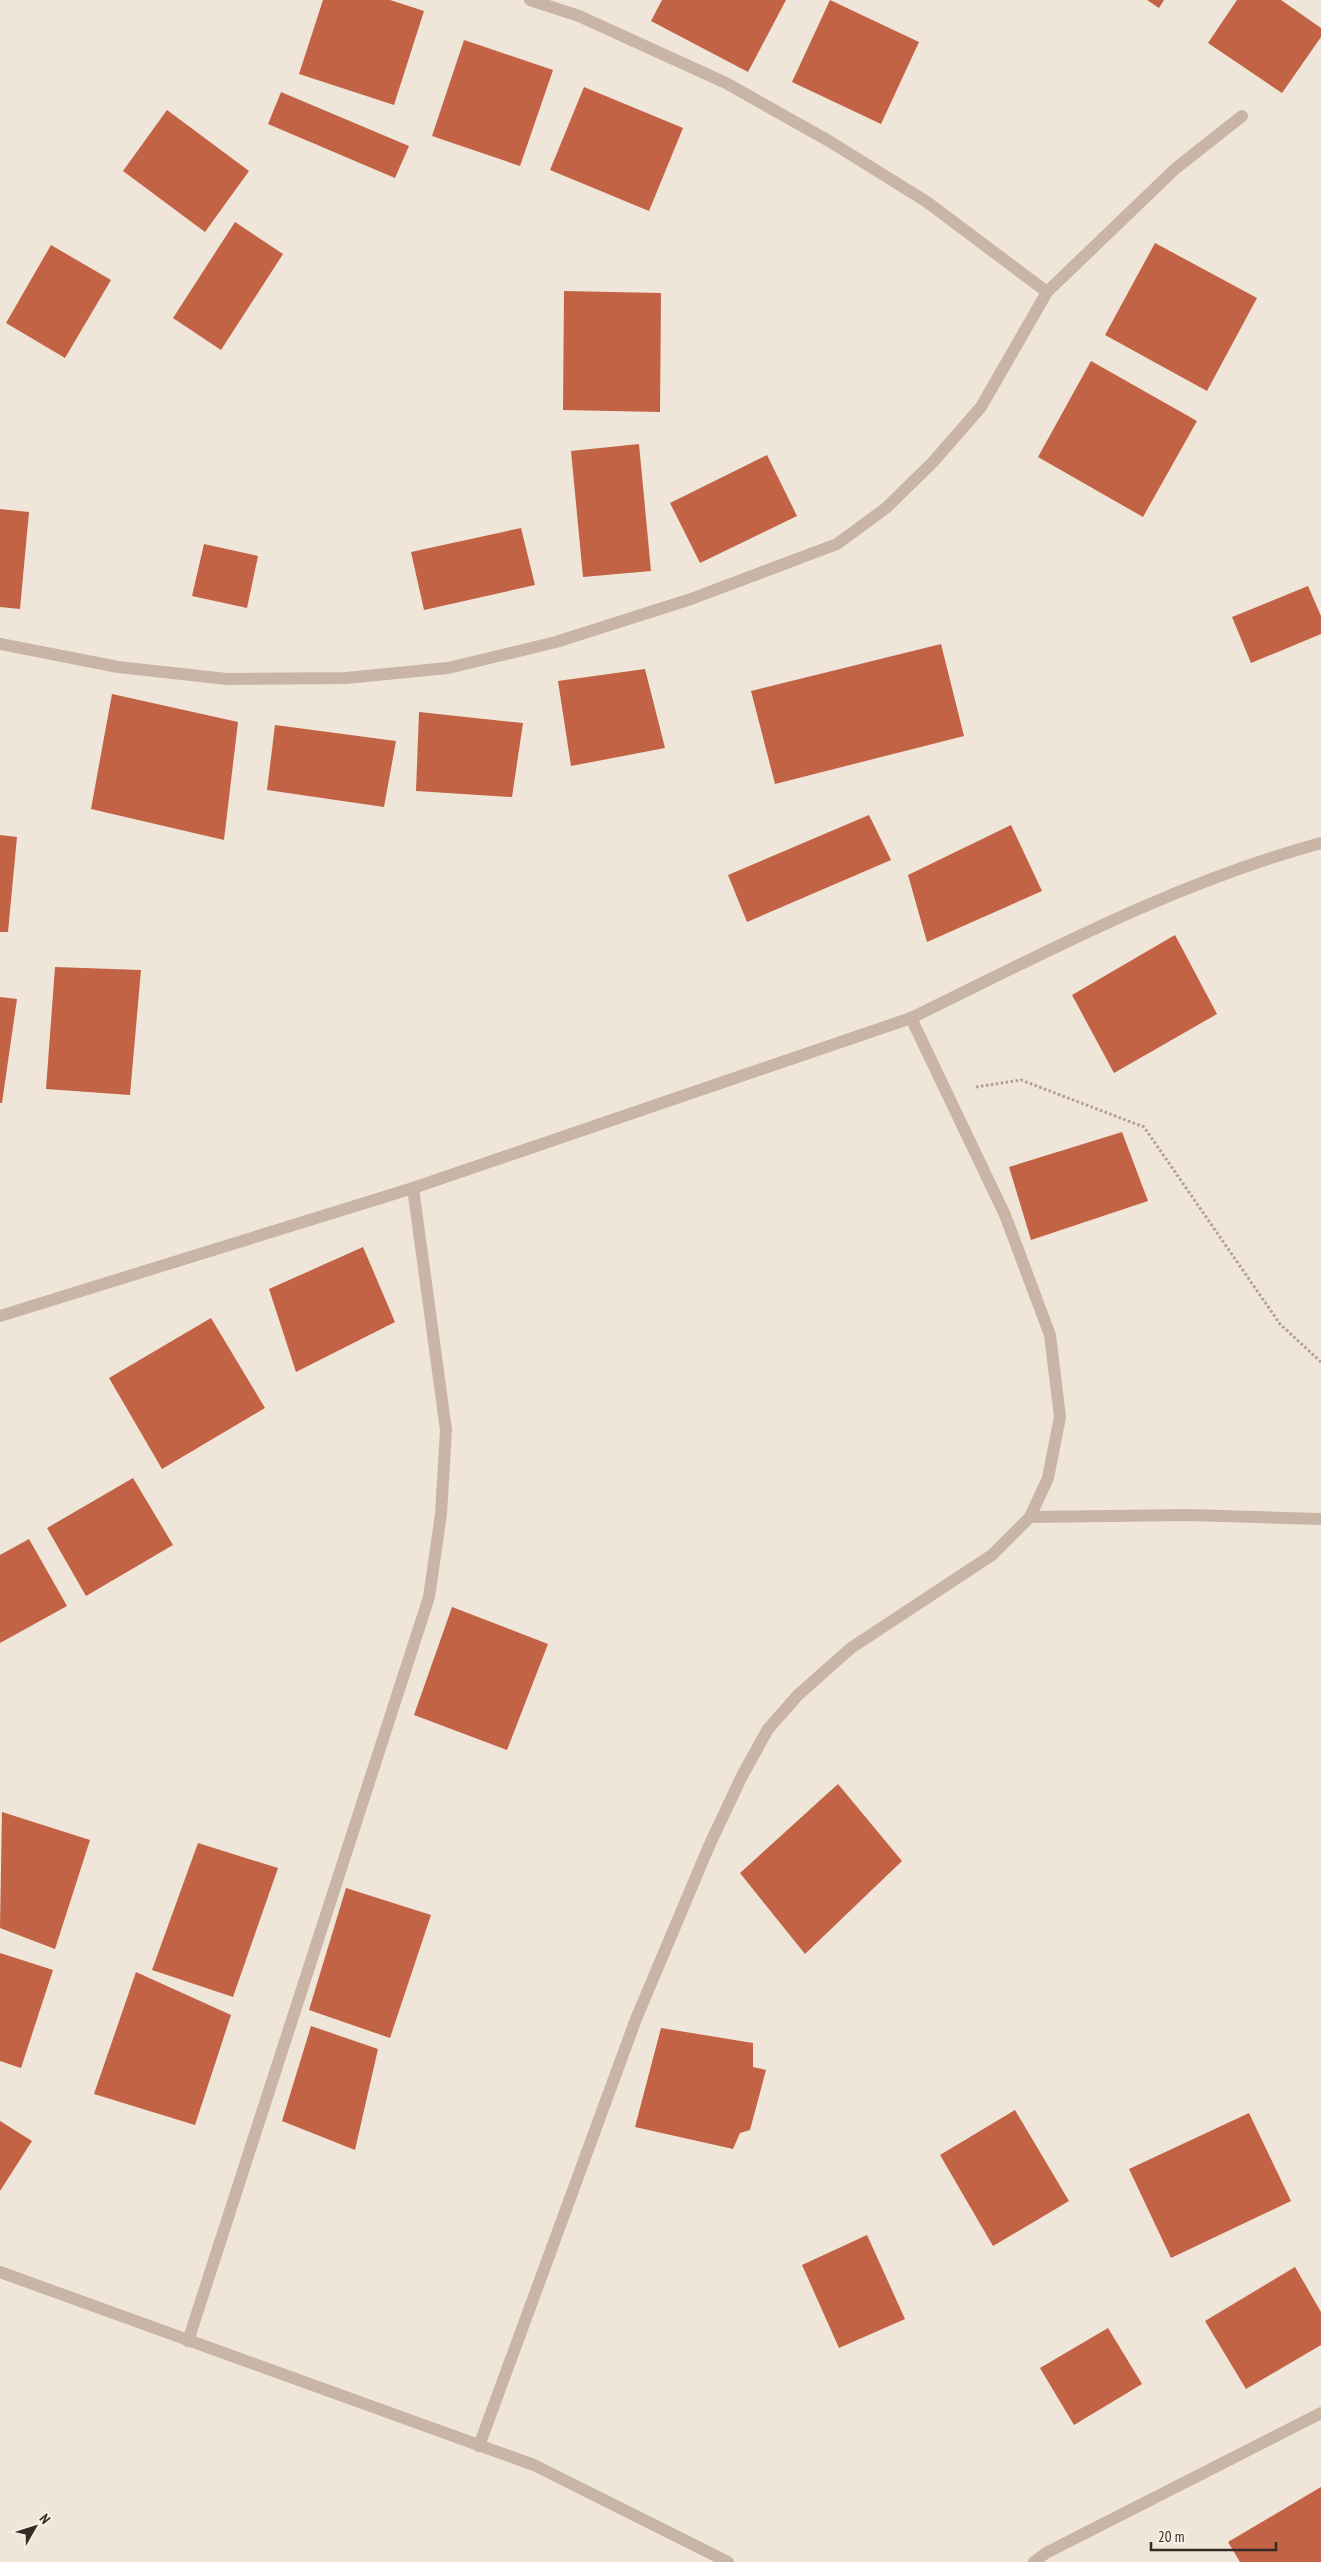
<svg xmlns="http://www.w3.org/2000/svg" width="1321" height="2562" font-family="'PT Sans Narrow',sans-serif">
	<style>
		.building { fill: #c26345 }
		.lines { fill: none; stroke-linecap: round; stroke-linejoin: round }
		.path { stroke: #b39f90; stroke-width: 3; stroke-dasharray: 2.5 2.5; stroke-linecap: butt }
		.street { stroke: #c8b5a5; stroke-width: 12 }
	</style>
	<rect width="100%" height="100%" fill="#f0e5d9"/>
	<g class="building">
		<path d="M323,0h67l34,11 -30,94 -95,-31z"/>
		<path d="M662,0h124l-38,72 -97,-51z"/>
		<path d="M830,0l89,42 -38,82 -89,-42z"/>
		<path d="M1147,0h17l-5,8z"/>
		<path d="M1237,0h44l40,28v9l-39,56 -74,-50z"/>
		<path d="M464,40l89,30 -33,96 -88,-30z"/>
		<path d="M584,87l99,41 -34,83 -99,-41z"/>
		<path d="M281,92l128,54 -14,32 -127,-54z"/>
		<path d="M167,110l82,61 -44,61 -82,-61z"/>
		<path d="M235,222l48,32 -62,96 -48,-32z"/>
		<path d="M1155,243l102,55 -50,93 -102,-56z"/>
		<path d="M51,245l60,35 -46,78 -59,-35z"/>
		<path d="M564,291l97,2 -1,119 -97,-2z"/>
		<path d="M1091,361l106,60 -54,96 -105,-60z"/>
		<path d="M639,444l12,127 -68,6 -12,-126z"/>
		<path d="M767,455l30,61 -97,47 -30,-60z"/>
		<path d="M0,509l29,3 -9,97 -20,-2z"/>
		<path d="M521,528l14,57 -111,25 -13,-58z"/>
		<path d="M204,544l54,12 -11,52 -55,-12z"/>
		<path d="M1308,586l13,30v18l-70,29 -19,-46z"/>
		<path d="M941,644l23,92 -189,48 -24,-93z"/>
		<path d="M645,669l20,79 -94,18 -13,-85z"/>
		<path d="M112,694l126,28 -14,118 -133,-31z"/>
		<path d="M419,712l104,11 -11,74 -96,-6z"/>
		<path d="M275,725l121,16 -12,66 -117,-17z"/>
		<path d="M869,815l22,45 -144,62 -19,-47z"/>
		<path d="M1011,825l31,66 -115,51 -19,-67z"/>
		<path d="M0,835l17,2 -9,95h-8z"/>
		<path d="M1175,935l42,79 -103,59 -42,-78z"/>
		<path d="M55,967l86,3 -11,125 -84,-6z"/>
		<path d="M0,997l17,2 -15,104h-2z"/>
		<path d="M1122,1132l26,69 -117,39 -22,-73z"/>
		<path d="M363,1247l32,75 -99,50 -27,-83z"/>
		<path d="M211,1318l54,90 -103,61 -53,-91z"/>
		<path d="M133,1478l40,67 -87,51 -39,-68z"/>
		<path d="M29,1539l38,67 -67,37v-88z"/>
		<path d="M452,1607l96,37 -41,106 -93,-35z"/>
		<path d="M838,1784l64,77 -97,93 -65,-81z"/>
		<path d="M2,1812l88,28 -35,109 -55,-21z"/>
		<path d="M198,1843l80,25 -45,129 -81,-27z"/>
		<path d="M346,1888l85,27 -41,123 -81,-28z"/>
		<path d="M0,1953l53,17 -32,98 -21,-7z"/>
		<path d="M136,1972l95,43 -36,110 -101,-31z"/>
		<path d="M311,2026l67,23 -23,101 -73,-29z"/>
		<path d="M661,2028l92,15v24l13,3 -16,60 -10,3 -7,16 -98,-22z"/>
		<path d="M1015,2110l54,91 -76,45 -53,-91z"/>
		<path d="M1249,2113l42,88 -120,57 -42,-89z"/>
		<path d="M0,2121l32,20 -32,50z"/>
		<path d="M867,2235l38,84 -66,29 -37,-83z"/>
		<path d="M1295,2267l26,45v33l-75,44 -41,-68z"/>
		<path d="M1108,2328l34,56 -68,41 -34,-57z"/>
		<path d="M1321,2487v75h-81l-12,-20z"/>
	</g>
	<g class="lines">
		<path class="path" d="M976,1087l45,-7 123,47 136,197 41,38"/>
		<g class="street">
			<path d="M530,0l49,16 147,67 103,58 98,61 120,90"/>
			<path d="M0,644l118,23 109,12 119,-1 102,-10 108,-26 135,-43 146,-55 49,-36 47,-46 48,-55 66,-115 128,-123 67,-53"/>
			<path d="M0,1316l413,-128 498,-170"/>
			<path d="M1030,1517l158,-2 131,4"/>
			<path d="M0,2272l534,193 194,97"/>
			<path d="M188,2341l241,-744 12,-83 5,-84 -33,-242"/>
			<path d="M479,2446l157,-427 73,-173 33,-70 26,-47 30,-34 53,-47 141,-93 38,-38 18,-39 12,-61 -10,-82 -45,-120 -94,-197c133,-65 266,-136 410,-175"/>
			<path d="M1034,2562l12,-9 275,-140"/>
		</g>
	</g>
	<g transform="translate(35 2527) rotate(51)" stroke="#f8efe5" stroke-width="4" paint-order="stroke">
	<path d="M0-4L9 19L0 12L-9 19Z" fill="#342a26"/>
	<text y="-8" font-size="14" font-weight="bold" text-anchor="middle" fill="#342a26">N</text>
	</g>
	<path d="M1151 2542v8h125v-8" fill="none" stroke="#342a26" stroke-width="2.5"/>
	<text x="1158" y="2542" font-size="15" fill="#342a26" stroke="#f8efe5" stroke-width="4" paint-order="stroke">20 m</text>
</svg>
